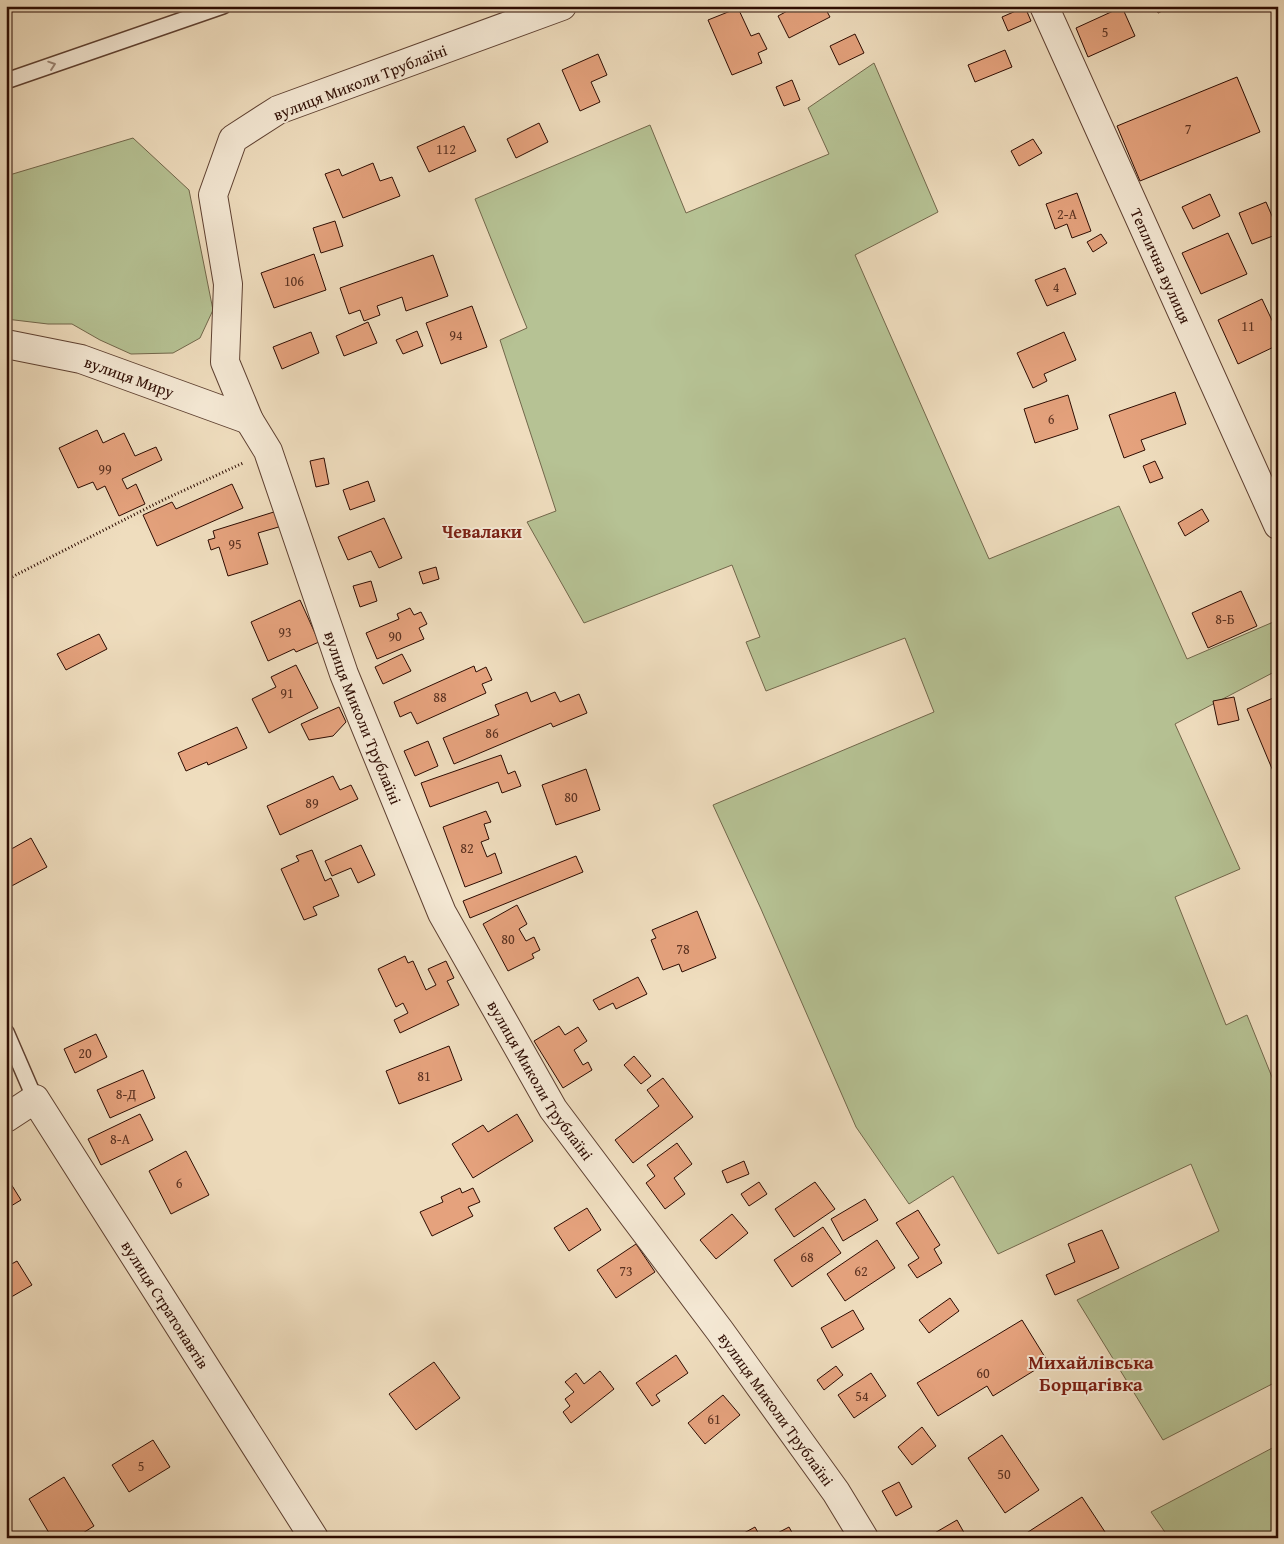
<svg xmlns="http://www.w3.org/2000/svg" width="1284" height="1544" font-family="'Gentium Book Plus',serif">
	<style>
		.green { fill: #b6c294; stroke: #72674b }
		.building { fill: #e5a27d; stroke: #2d0c02 }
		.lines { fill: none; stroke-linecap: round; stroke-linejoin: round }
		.service-casing { stroke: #5e4031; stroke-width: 18 }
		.minor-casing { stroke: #5e4031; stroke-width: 30 }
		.path { stroke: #2d0c02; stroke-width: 3; stroke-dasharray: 1 2.5; stroke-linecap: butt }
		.service { stroke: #f5e9d5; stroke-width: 15 }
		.minor { stroke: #f5e9d5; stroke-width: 28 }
		.oneway { stroke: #9b8676 }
		.labels { text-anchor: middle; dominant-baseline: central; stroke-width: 4; stroke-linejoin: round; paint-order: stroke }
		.number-label { font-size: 14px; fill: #5b3221 }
		.street-label { font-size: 16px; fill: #2d0c02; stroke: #f5e9d5 }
		.neighbourhood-label { font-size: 18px; font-weight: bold; fill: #7a1f14; stroke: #f5e9d5 }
		.quarter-label { font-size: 19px; font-weight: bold; fill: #7a1f14; stroke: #f5e9d5 }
	</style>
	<rect width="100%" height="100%" fill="#efddbe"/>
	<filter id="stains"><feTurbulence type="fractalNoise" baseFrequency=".004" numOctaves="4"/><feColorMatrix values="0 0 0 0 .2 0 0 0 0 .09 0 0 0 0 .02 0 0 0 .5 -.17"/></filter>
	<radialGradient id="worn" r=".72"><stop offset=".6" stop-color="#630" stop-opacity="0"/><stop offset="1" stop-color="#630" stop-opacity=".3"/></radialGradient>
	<g class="green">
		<path d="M874,63l64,149 -83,43 134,304 130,-53 68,153 91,-39v50l-103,54 65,145 -65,28 51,128 21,-10 31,77v289l-115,59 -86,-140 142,-69 -28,-67 -193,90 -45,-78 -44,28 -53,-77 -95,-218 -48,-104 221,-93 -29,-74 -139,53 -20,-49 14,-5 -28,-72 -148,58 -57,-101 29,-11 -56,-171 27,-12 -52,-129 175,-74 36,88 143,-59 -21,-46z"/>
		<path d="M133,138l56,52 24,120 -13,28 -27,15 -42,1 -31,-14 -28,-16h-24l-42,-5v-143z"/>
		<path d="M1278,1445v93h-109l-18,-26z"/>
	</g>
	<g class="building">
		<path d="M792,6h32l6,11 -41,21 -11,-22 15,-8z"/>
		<path d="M1155,6h18l-15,7z"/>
		<path d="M1025,7l6,14 -23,10 -6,-14z"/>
		<path d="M1122,7l13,29 -47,21 -12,-29z"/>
		<path d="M738,8l13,28 8,-3 8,16 -9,4 4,10 -30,12 -24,-55z"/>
		<path d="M855,34l9,19 -25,12 -9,-19z"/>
		<path d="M1005,50l7,17 -37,15 -7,-17z"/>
		<path d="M598,54l9,21 -16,7 9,20 -20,9 -18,-41z"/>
		<path d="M1237,77l23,55 -120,49 -23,-55z"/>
		<path d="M792,80l8,20 -16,6 -8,-19z"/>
		<path d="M539,123l9,19 -32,16 -9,-19z"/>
		<path d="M464,126l12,25 -47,21 -12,-25z"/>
		<path d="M1033,139l9,14 -23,13 -8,-15z"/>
		<path d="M373,163l7,18 12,-4 8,19 -57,22 -18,-44 14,-5 3,7z"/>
		<path d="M1077,193l14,38 -19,7 -5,-14 -12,5 -9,-25z"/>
		<path d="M1210,194l10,22 -27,13 -11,-22z"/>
		<path d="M1266,202l12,28v4l-26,10 -13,-31z"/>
		<path d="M335,221l8,25 -22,7 -8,-25z"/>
		<path d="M1228,233l19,41 -46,20 -19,-41z"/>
		<path d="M1101,234l6,9 -14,9 -6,-10z"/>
		<path d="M314,254l12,36 -52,18 -13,-35z"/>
		<path d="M433,255l15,41 -42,15 -4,-14 -25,9 3,9 -16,6 -4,-11 -11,4 -9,-26z"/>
		<path d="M1065,268l11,26 -29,12 -12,-26z"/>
		<path d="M1262,299l16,34v12l-40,19 -20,-44z"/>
		<path d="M472,306l15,41 -46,17 -15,-41z"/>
		<path d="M368,322l9,21 -33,13 -8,-20z"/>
		<path d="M417,331l6,15 -20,8 -7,-14z"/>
		<path d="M311,332l8,21 -37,16 -9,-22z"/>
		<path d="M1064,332l12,28 -32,14 3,7 -14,7 -16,-35z"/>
		<path d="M1175,392l11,32 -45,16 4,10 -21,8 -15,-43z"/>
		<path d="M1068,395l10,34 -43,14 -11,-34z"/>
		<path d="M97,430l6,13 21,-10 11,23 21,-9 6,13 -40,19 5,10 9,-5 9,20 -26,12 -14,-30 -8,4 -4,-8 -15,6 -19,-40z"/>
		<path d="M324,458l5,26 -13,3 -6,-26z"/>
		<path d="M1155,461l8,17 -13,5 -7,-17z"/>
		<path d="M368,481l7,20 -25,9 -7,-20z"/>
		<path d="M232,484l11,24 -86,38 -14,-31 29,-13 4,7z"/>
		<path d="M1202,509l7,12 -24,15 -7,-13z"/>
		<path d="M277,511l5,15 -24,7 10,31 -40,12 -9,-29 -8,3 -3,-10 7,-2 -2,-7z"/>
		<path d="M384,518l18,40 -23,10 -8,-17 -23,9 -10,-23z"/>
		<path d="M436,567l3,12 -16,5 -4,-12z"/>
		<path d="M371,581l6,20 -17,6 -7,-21z"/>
		<path d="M1241,591l16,35 -49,22 -16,-35z"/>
		<path d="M300,600l19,42 -23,10 -2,-3 -26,12 -17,-39z"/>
		<path d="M410,608l4,7 7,-3 6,12 -8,4 5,11 -47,20 -11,-26 33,-14 -2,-5z"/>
		<path d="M99,634l8,15 -41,21 -9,-16z"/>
		<path d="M402,654l9,17 -28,13 -8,-17z"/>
		<path d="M296,665l22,43 -49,25 -17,-34 24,-12 -5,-10z"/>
		<path d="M474,666l2,6 10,-5 6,13 -10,4 4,9 -69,31 -6,-12 -11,5 -6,-15z"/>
		<path d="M527,692l4,10 24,-10 5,10 19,-8 8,19 -34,14 -2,-4 -97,41 -11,-26 56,-23 -4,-10z"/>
		<path d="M1278,696v87l-31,-74z"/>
		<path d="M1234,697l5,23 -21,5 -5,-24z"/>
		<path d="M339,707l7,15 -13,14 -24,4 -8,-16z"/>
		<path d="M237,727l10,21 -39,17 -1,-3 -21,9 -8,-18z"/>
		<path d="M428,741l10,25 -23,10 -11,-25z"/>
		<path d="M501,755l7,19 7,-3 6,15 -19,7 -4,-11 -68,25 -9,-24z"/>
		<path d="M586,769l14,41 -44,15 -14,-40z"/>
		<path d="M333,776l7,14 11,-5 7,14 -78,36 -13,-29z"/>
		<path d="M486,811l5,11 -7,2 5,15 -8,3 6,15 8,-4 7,20 -37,14 -22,-60z"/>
		<path d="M31,838l16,29 -41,22v-37z"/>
		<path d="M361,845l14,30 -17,8 -7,-15 -19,8 -7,-15z"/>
		<path d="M312,850l13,31 6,-3 8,18 -26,11 4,8 -13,5 -23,-51 18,-8 -3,-5z"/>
		<path d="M576,856l7,16 -113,46 -7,-17z"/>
		<path d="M517,905l10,19 -8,5 7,12 8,-4 6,13 -8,4 2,4 -26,13 -25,-47z"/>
		<path d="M697,911l19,47 -34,14 -3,-8 -16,6 -12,-30 5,-2 -4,-8z"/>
		<path d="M405,956l3,7 5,-2 13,29 10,-5 -8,-16 18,-8 8,17 -7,3 12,24 -59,28 -6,-13 14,-7 -5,-10 -7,4 -18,-38z"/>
		<path d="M638,977l9,17 -31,15 -3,-6 -14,7 -6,-10z"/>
		<path d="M559,1026l6,9 13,-8 9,14 -13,9 9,15 5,-3 4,8 -29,18 -29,-47z"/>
		<path d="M96,1034l11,23 -32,16 -11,-24z"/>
		<path d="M449,1046l13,34 -63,24 -13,-33z"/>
		<path d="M634,1056l17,20 -10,8 -17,-19z"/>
		<path d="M143,1070l12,28 -45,20 -13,-28z"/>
		<path d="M663,1078l30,39 -60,46 -18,-23 44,-34 -12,-16z"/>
		<path d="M140,1114l13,26 -52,25 -13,-26z"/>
		<path d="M517,1114l16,27 -60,37 -21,-34 31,-19 5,7z"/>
		<path d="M677,1143l15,21 -18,14 11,16 -20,15 -19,-26 9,-7 -8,-11z"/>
		<path d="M186,1151l23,44 -38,19 -22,-43z"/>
		<path d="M744,1161l5,13 -22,9 -5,-12z"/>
		<path d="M6,1176l15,24 -15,9z"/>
		<path d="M759,1182l8,12 -18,12 -8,-12z"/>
		<path d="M815,1182l20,27 -41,28 -19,-28z"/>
		<path d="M460,1188l2,5 11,-5 7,14 -12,5 5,9 -41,20 -12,-24 23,-10 -2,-5z"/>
		<path d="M865,1199l13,21 -35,21 -12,-22z"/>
		<path d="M587,1208l14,22 -32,21 -15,-23z"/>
		<path d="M918,1210l22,35 -6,4 8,14 -25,15 -9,-13 11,-7 -23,-35z"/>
		<path d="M732,1214l16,19 -32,26 -16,-19z"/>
		<path d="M823,1227l18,26 -49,34 -18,-27z"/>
		<path d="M1102,1230l17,38 -64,27 -9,-20 29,-13 -7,-18z"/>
		<path d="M877,1240l18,28 -50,33 -18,-27z"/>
		<path d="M636,1244l19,28 -39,26 -19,-28z"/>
		<path d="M17,1261l15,24 -26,15v-33z"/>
		<path d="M950,1298l9,13 -30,22 -10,-13z"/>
		<path d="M853,1310l11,19 -32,19 -11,-20z"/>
		<path d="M1022,1320l26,42 -55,34 -6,-10 -49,30 -21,-33z"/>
		<path d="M676,1355l12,18 -32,22 4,6 -8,5 -16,-23z"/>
		<path d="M434,1362l26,36 -44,32 -27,-36z"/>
		<path d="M836,1366l7,9 -19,15 -7,-10z"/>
		<path d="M600,1371l14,18 -43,34 -8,-11 7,-6 -5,-7 9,-7 -9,-10 11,-9 8,11z"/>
		<path d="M871,1373l15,23 -32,22 -16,-23z"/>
		<path d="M723,1395l17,20 -35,29 -17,-21z"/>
		<path d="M922,1427l14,19 -24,19 -14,-18z"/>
		<path d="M1002,1435l37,55 -34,23 -37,-55z"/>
		<path d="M153,1440l17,27 -41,25 -17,-27z"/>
		<path d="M64,1477l30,49 -19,12h-23l-23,-39z"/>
		<path d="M899,1482l13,25 -16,9 -14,-25z"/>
		<path d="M1082,1497l27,41h-82l-2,-4z"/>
		<path d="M957,1520l10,18h-41z"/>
		<path d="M755,1527l6,11h-15l-2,-5z"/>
		<path d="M789,1527l6,11h-27z"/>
	</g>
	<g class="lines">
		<g class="service-casing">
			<g id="service">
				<path d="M6,81l217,-75"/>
				<path d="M6,1032l29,67"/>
			</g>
		</g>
		<g class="minor-casing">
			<g id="minor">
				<path id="s1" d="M562,6l-284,104 -45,29 -20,56 15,89 -3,78 24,58 19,31 76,223 98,239 111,196 167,222 116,161 28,46"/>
				<path id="s2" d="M1044,6l234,519"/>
				<path id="s3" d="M6,344l75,15 168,61"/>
				<path id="s4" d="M6,1118l29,-19 279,439"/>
			</g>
		</g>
		<path class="path" d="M6,580l155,-79 82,-38"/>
		<use href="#service" class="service"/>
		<use href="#minor" class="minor"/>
	</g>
	<defs><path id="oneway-chevron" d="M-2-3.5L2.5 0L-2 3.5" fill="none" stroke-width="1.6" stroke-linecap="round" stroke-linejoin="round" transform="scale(1.25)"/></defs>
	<use class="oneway" href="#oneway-chevron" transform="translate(52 65) rotate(-19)"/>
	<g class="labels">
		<g class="number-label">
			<text x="1105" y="32">5</text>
			<text x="1188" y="129">7</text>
			<text x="446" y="149">112</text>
			<text x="1067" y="214">2-А</text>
			<text x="294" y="281">106</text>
			<text x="1056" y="287">4</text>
			<text x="1248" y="326">11</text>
			<text x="456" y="335">94</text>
			<text x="1051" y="419">6</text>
			<text x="105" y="469">99</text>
			<text x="235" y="544">95</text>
			<text x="1225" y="619">8-Б</text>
			<text x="285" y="632">93</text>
			<text x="395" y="636">90</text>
			<text x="287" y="693">91</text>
			<text x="440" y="697">88</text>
			<text x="492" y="733">86</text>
			<text x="571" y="797">80</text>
			<text x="312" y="803">89</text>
			<text x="467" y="848">82</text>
			<text x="508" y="939">80</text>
			<text x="683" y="949">78</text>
			<text x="85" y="1053">20</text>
			<text x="424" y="1076">81</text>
			<text x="126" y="1094">8-Д</text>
			<text x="120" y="1139">8-А</text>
			<text x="179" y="1183">6</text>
			<text x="807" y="1257">68</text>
			<text x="626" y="1271">73</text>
			<text x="861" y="1271">62</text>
			<text x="983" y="1373">60</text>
			<text x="862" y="1396">54</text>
			<text x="714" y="1419">61</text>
			<text x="141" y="1466">5</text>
			<text x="1004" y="1474">50</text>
		</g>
		<g class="street-label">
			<text transform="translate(360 82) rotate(-21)">вулиця Миколи Трублаїні</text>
			<text stroke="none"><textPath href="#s2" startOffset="285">Теплична вулиця</textPath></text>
			<text stroke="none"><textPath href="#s3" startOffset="128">вулиця Миру</textPath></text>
			<text stroke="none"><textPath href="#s1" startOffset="966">вулиця Миколи Трублаїні</textPath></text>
			<text stroke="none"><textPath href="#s1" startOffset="1371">вулиця Миколи Трублаїні</textPath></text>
			<text stroke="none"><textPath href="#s4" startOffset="278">вулиця Стратонавтів</textPath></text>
			<text stroke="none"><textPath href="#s1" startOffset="1776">вулиця Миколи Трублаїні</textPath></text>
		</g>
		<g class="neighbourhood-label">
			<text x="482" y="531">Чевалаки</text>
		</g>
		<g class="quarter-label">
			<text x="1091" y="1362">Михайлівська<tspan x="1091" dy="22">Борщагівка</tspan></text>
		</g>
	</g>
	<rect width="1284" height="1544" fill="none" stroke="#efddbe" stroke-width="25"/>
	<rect x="8" y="8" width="1269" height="1529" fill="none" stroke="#2d0c02" stroke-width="2.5"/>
	<rect x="12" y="12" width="1259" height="1519" fill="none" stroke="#2d0c02"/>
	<rect width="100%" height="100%" filter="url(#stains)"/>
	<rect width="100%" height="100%" fill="url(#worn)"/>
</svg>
